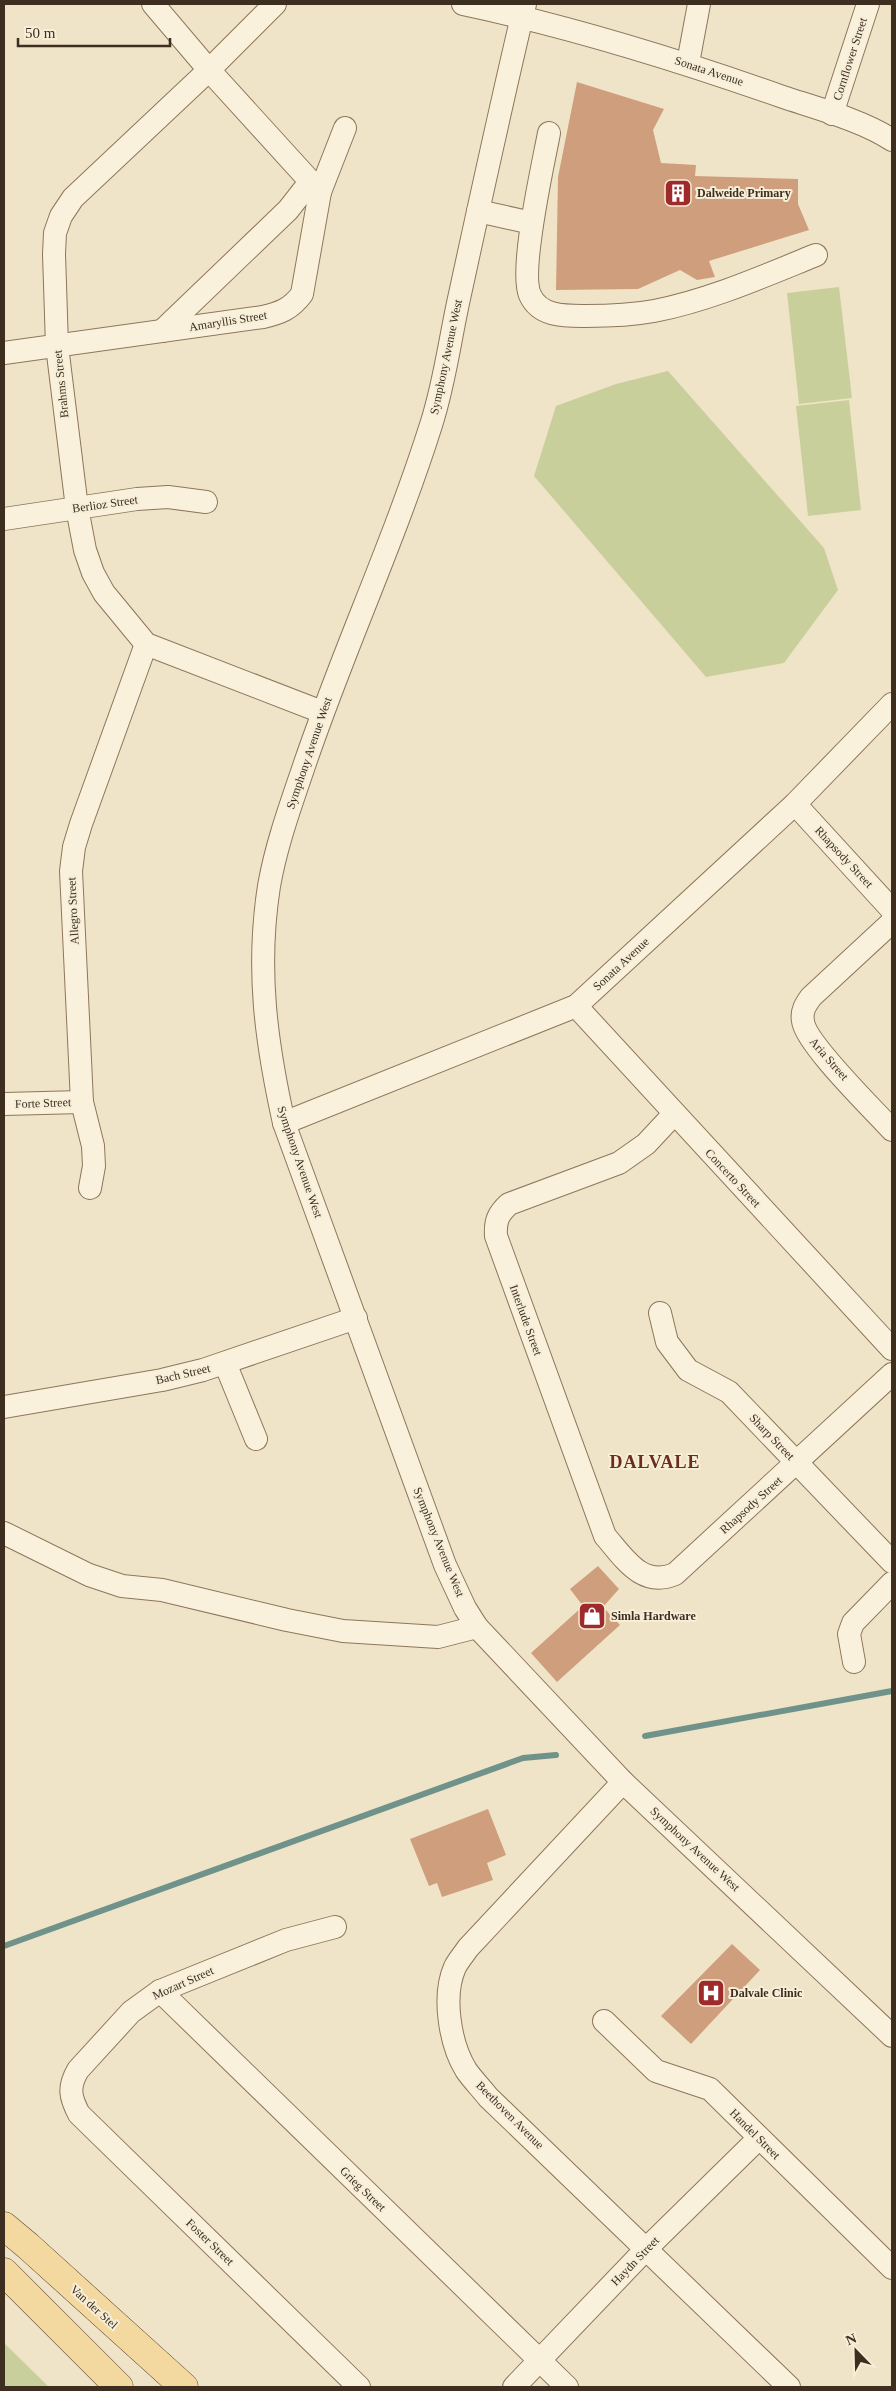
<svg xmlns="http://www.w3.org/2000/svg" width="896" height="2391" font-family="'Times New Roman',serif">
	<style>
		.green { fill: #c9cf9b }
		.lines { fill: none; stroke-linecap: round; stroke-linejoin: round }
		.stream { stroke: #6f938a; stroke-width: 6 }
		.building { fill: #cf9f7d }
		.minor-casing { stroke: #8d765c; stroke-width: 24 }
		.major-casing { stroke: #5b4430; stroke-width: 29 }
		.minor { stroke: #faf1dc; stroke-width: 22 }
		.major { stroke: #f3d9a0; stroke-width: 28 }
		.labels { text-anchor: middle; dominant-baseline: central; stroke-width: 4; stroke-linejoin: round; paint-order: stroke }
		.street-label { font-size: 12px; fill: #3d2e20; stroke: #f7eed8 }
		.poi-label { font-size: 12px; font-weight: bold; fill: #3d2e20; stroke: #f7eed8; text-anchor: start }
		.district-label { font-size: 18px; font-weight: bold; letter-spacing: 1px; fill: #6b2e1e; stroke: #f7eed8 }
	</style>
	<rect width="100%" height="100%" fill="#f0e4c8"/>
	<g class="green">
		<path d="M839,287l13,111 -53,6 -12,-111z"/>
		<path d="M668,371l156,177 14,42 -54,73 -78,14 -172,-201 22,-70 60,-22z"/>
		<path d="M849,400l12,110 -53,6 -12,-110z"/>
		<path d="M4,2343l45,44h-45z"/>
	</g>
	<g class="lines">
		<g class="stream">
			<path d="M645,1736l247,-45"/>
			<path d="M4,1946l519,-188 33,-3"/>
		</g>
	</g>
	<g class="building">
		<path d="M577,82l87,27 -11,21 8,33 35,2 -1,11 103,3v25l11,26 -100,31 6,16 -18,3 -17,-10 -42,19 -82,1 2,-113z"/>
		<path d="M598,1566l21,23 -16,18 17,18 -63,57 -26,-29 52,-47 -13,-17z"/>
		<path d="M488,1809l18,46 -19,8 6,17 -51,17 -5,-14 -8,3 -19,-47z"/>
		<path d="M732,1944l28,26 -69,74 -30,-28z"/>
	</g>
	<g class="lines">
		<g class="minor-casing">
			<g id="minor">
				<path d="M153,4l56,66 111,122"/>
				<path d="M275,4l-66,66 -136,128 -12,18 -6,17 -1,21 3,92 20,162 8,42 8,23 11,20 42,51 176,68"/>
				<path d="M463,4c109,23 215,56 320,93 33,11 81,24 109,43"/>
				<path d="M525,4c-23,96 -44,193 -65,290 -10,44 -15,88 -29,131 -37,117 -89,228 -128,344 -13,38 -27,77 -34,117 -13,83 -3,156 15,237l161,442 20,43 12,19 146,155 269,254"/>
				<path d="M688,63l11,-59"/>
				<path d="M832,114l36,-110"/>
				<path d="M549,133c-6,32 -30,137 -19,162 10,22 35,21 56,21 23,0 46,-1 68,-5 56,-11 110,-35 162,-56"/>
				<path d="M478,211l54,12"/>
				<path d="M162,331l126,-121 22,-28"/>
				<path d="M4,353l259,-36c17,-4 28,-8 39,-23l18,-102 25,-64"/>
				<path d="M4,519l133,-20 31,-2 38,5"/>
				<path d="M795,804l97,106"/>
				<path d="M892,922l-81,75c-5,7 -10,14 -8,24 2,22 71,89 89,109"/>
				<path d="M576,1006l316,343"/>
				<path d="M4,1104l78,-2"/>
				<path d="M674,1114l-28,30 -27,19 -110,41c-11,10 -14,17 -13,32l109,300c20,23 37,52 70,38l217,-200"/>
				<path d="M284,1123l292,-117 219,-202 97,-100"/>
				<path d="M90,1188l4,-22 -1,-20 -11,-44 -11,-231 3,-24 7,-23 65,-180"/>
				<path d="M660,1313l7,29 21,28 41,22 163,170"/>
				<path d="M225,1363l31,76"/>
				<path d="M4,1407l158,-27 41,-10 153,-52"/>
				<path d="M4,1533l85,42 33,11 40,4 125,30 56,11 95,6 39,-10"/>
				<path d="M854,1662l-5,-28 4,-11 39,-40"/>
				<path d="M623,1782l-155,166c-4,6 -10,13 -13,19 -13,29 -5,77 11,103 6,9 15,18 22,27l301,290"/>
				<path d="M335,1927l-49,13 -126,51 -29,21 -53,58c-10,17 -8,27 1,44l280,273"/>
				<path d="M160,1991l407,396"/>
				<path d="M604,2021l52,50 54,18 182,179"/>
				<path d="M514,2387l133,-139 112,-110"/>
			</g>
		</g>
		<g class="major-casing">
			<g id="major">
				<path d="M4,2226l24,20 156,141"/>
				<path d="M4,2272l115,115"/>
			</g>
		</g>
		<use href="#minor" class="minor"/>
		<use href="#major" class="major"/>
	</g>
	<defs>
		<g id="building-square" transform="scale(1.4375)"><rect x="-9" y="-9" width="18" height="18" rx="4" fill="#9e2a2b" stroke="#f7eed8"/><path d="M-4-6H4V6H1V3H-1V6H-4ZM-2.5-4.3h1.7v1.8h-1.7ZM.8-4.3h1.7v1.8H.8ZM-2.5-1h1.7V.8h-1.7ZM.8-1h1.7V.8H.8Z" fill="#fff"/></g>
		<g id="shop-square" transform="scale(1.4375)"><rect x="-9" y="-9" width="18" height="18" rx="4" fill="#9e2a2b" stroke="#f7eed8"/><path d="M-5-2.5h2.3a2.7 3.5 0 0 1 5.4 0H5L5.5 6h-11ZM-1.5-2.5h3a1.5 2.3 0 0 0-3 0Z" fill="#fff"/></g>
		<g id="hospital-square" transform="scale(1.4375)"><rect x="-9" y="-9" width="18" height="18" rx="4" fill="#9e2a2b" stroke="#f7eed8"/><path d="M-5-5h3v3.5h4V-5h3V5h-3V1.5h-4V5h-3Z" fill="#fff"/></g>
	</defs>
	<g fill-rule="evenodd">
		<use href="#building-square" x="678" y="193"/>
		<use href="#shop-square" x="592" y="1616"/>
		<use href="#hospital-square" x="711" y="1993"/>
	</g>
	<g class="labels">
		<g class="street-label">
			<text transform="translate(850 59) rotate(-72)">Cornflower Street</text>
			<text transform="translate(709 71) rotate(18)">Sonata Avenue</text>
			<text transform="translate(228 321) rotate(-9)">Amaryllis Street</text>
			<text transform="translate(446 357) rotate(-78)">Symphony Avenue West</text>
			<text transform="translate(61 384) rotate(-96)">Brahms Street</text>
			<text transform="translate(105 504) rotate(-8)">Berlioz Street</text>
			<text transform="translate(309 753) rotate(-71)">Symphony Avenue West</text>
			<text transform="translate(844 857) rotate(47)">Rhapsody Street</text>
			<text transform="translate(73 911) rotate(-93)">Allegro Street</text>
			<text transform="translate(621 964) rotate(-43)">Sonata Avenue</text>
			<text transform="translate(829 1059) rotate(49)">Aria Street</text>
			<text transform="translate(43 1103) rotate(-2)">Forte Street</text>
			<text transform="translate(300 1162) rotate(71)">Symphony Avenue West</text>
			<text transform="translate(733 1178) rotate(47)">Concerto Street</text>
			<text transform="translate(526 1320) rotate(70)">Interlude Street</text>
			<text transform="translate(183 1374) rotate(-13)">Bach Street</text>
			<text transform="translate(772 1437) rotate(46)">Sharp Street</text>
			<text transform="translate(751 1505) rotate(-42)">Rhapsody Street</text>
			<text transform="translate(439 1542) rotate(68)">Symphony Avenue West</text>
			<text transform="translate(695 1849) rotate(43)">Symphony Avenue West</text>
			<text transform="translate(183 1983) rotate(-24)">Mozart Street</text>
			<text transform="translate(510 2115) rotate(45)">Beethoven Avenue</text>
			<text transform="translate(755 2134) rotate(45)">Handel Street</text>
			<text transform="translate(363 2189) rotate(44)">Grieg Street</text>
			<text transform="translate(210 2242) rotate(44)">Foster Street</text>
			<text transform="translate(635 2261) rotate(-46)">Haydn Street</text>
			<text transform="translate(94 2307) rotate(42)">Van der Stel</text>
		</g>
		<g class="poi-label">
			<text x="697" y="193">Dalweide Primary</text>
			<text x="611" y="1616">Simla Hardware</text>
			<text x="730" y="1993">Dalvale Clinic</text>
		</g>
		<g class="district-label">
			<text x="655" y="1462">DALVALE</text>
		</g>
	</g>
	<rect width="896" height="2391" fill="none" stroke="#3d2e20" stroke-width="10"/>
	<g transform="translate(856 2351) rotate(337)" stroke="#f7eed8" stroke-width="4" paint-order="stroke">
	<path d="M0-4L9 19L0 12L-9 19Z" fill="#3d2e20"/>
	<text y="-8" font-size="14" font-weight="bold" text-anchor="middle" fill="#3d2e20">N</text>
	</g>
	<path d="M18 38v8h152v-8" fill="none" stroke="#3d2e20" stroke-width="2.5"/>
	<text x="25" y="38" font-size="15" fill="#3d2e20" stroke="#f7eed8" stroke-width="4" paint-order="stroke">50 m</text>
</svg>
